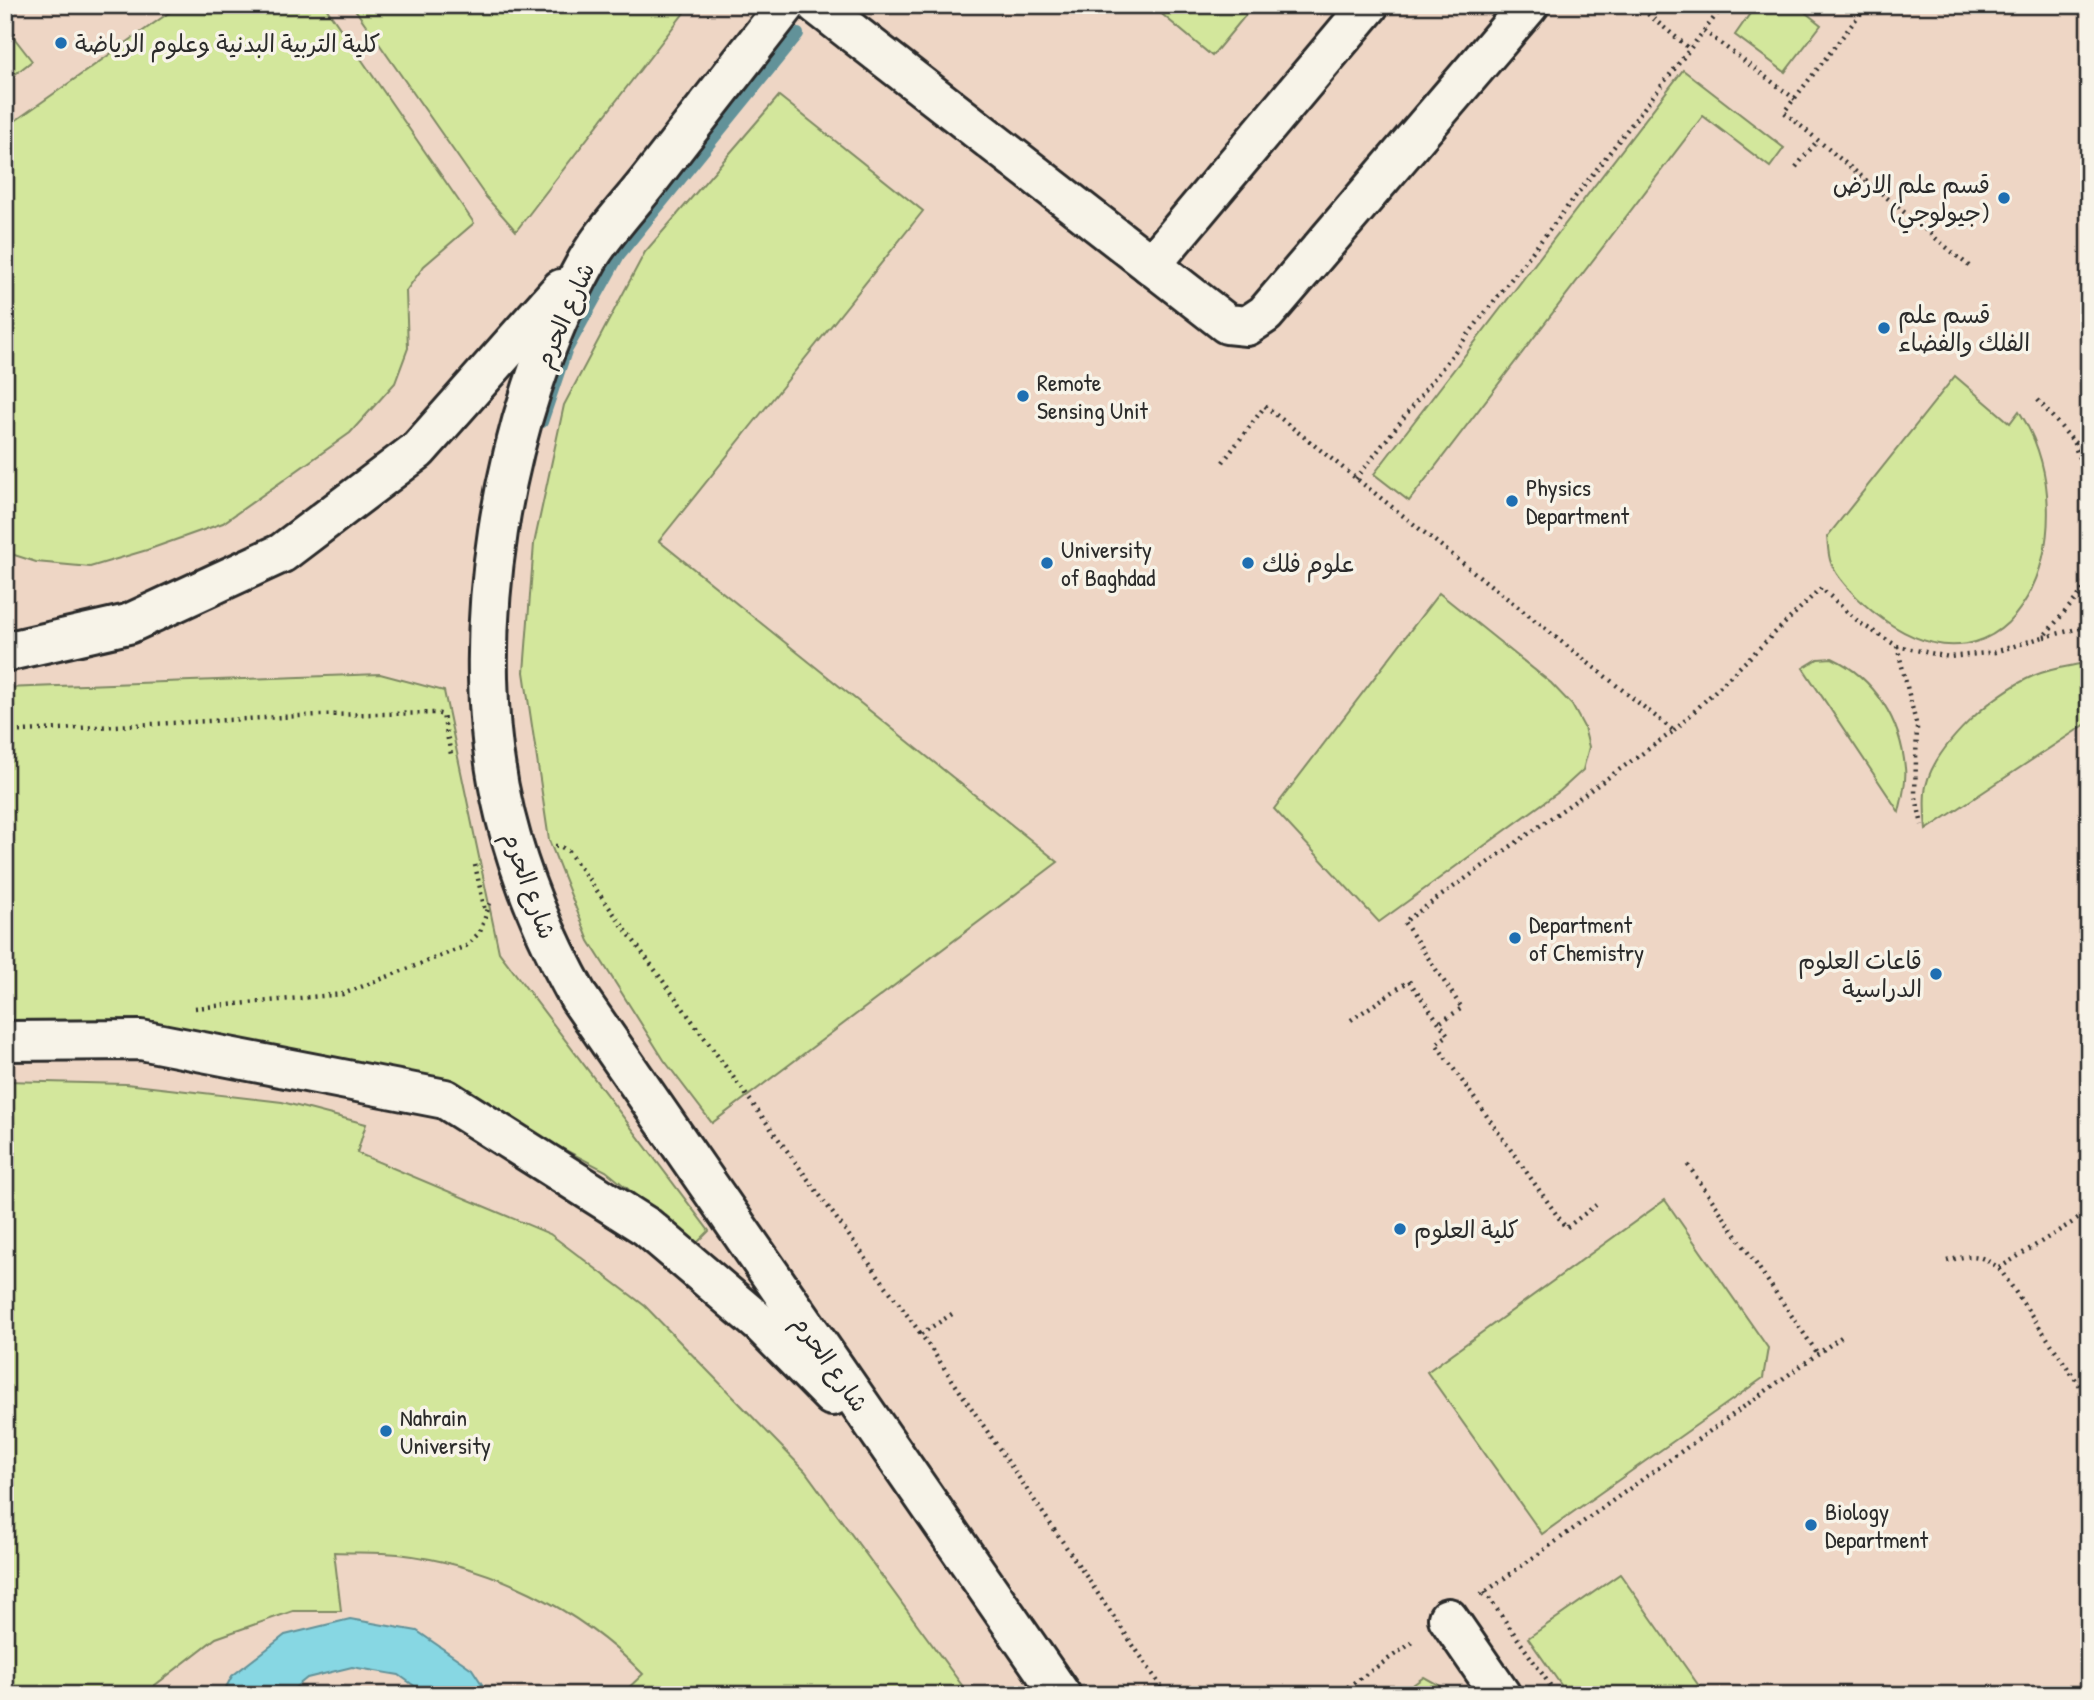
<svg xmlns="http://www.w3.org/2000/svg" width="2094" height="1700" font-family="'Patrick Hand','Playpen Sans Arabic',sans-serif">
	<style>
		.built { fill: #eed6c5 }
		.green { fill: #d3e79c; stroke: #7f8964; stroke-width: 2 }
		.water { fill: #87d7e3; stroke: #629299; stroke-width: 2 }
		.lines { fill: none; stroke-linecap: round; stroke-linejoin: round }
		.stream { stroke: #629299; stroke-width: 12 }
		.minor-casing { stroke: #2b2b2b; stroke-width: 44 }
		.path { stroke: #2b2b2b; stroke-width: 4.5; stroke-dasharray: 2 5; stroke-linecap: butt }
		.minor { stroke: #f7f3e8; stroke-width: 38 }
		.poi-dot { fill: #1f6fb2; stroke: #f7f3e8; stroke-width: 2.5 }
		.labels { text-anchor: middle; dominant-baseline: central; stroke-width: 7; stroke-linejoin: round; paint-order: stroke }
		.poi-label { font-size: 24px; fill: #2b2b2b; stroke: #f7f3e8; text-anchor: start }
		.street-label { font-size: 24px; fill: #2b2b2b; stroke: #f7f3e8 }
	</style>
	<rect width="100%" height="100%" fill="#f3e6d8"/>
	<filter id="ink" filterUnits="userSpaceOnUse"><feTurbulence type="fractalNoise" baseFrequency=".0143" numOctaves="2"/><feDisplacementMap in="SourceGraphic" scale="14" xChannelSelector="R" yChannelSelector="G"/><feConvolveMatrix kernelMatrix="1 2 1 2 8 2 1 2 1" color-interpolation-filters="sRGB"/></filter>
	<g filter="url(#ink)">
		<rect class="built" x="5" y="5" width="2084" height="1690"/>
		<g class="green">
			<path d="M180,5h144l150,218 -50,43 -18,25 2,57 -13,35 -45,50 -127,90 -76,27 -57,17 -54,-5 -31,-10v-424z"/>
			<path d="M352,5h338l-174,226 -30,-34z"/>
			<path d="M1151,5h103l-42,51z"/>
			<path d="M1756,5h40l25,20 -36,47 -50,-37z"/>
			<path d="M5,26l27,35 -27,21z"/>
			<path d="M1683,70l101,78 -14,19 -67,-51 -294,385 -35,-27z"/>
			<path d="M779,96l144,115 -264,330 399,321 -346,261 -48,-63 -75,-119 -40,-101 -25,-168 10,-128 30,-139 81,-153z"/>
			<path d="M1955,376l55,47 9,-12c75,116 -4,314 -147,200 -14,-12 -34,-30 -41,-48 -3,-8 -3,-18 -4,-26z"/>
			<path d="M1439,593l112,90 21,22 12,22 5,20 -6,23 -23,21 -181,131 -105,-113z"/>
			<path d="M1832,658c43,20 69,63 73,110 2,14 -3,30 -6,44l-96,-144 15,-9z"/>
			<path d="M2080,664l9,1v57l-163,108c-1,-14 -3,-30 0,-44 9,-41 69,-94 107,-110 15,-7 31,-9 47,-12z"/>
			<path d="M380,674l64,17 55,261 210,279 -13,13 -90,-73 -176,-91 -425,-56v-336z"/>
			<path d="M5,1081l121,3 156,18 84,22 -9,29 193,81 95,72 160,165 164,224h-348l22,-21c-66,-67 -151,-109 -245,-120 -21,-2 -43,-1 -64,-2l7,59h-48l-77,27 -62,48 -5,9h-144z"/>
			<path d="M1665,1200l103,148 -5,30 -221,156 -115,-162z"/>
			<path d="M1620,1574l79,112 -12,9h-119l-40,-57z"/>
			<path d="M1424,1677l20,11 4,7h-49z"/>
		</g>
		<path class="water" d="M350,1619l67,12 55,38 17,26h-62l-28,-20 -47,-8 -45,11 -21,17h-64l10,-19 53,-41z"/>
		<g class="lines">
			<path class="stream" d="M542,422l24,-71 53,-96 179,-221"/>
			<g class="minor-casing">
				<g id="minor">
					<path d="M786,5c-45,58 -90,116 -135,173 -20,26 -49,56 -64,83 -86,154 -124,382 -82,554 16,65 41,124 74,183l482,697"/>
					<path d="M817,5l410,319 20,2 18,-12 264,-309"/>
					<path d="M1151,265l218,-260"/>
					<path d="M5,652l123,-28 154,-71 136,-103 143,-161"/>
					<path d="M5,1041l136,-1 304,59 202,128 114,97 71,72"/>
					<path d="M1448,1618l53,77"/>
				</g>
			</g>
			<g class="path">
				<path d="M1637,5l53,44"/>
				<path d="M1848,5l12,9 -76,98 185,154"/>
				<path d="M1860,14l6,-9"/>
				<path d="M1704,31l91,68"/>
				<path d="M1796,167l22,-27"/>
				<path d="M2038,400l35,41 16,45"/>
				<path d="M2074,442l15,14"/>
				<path d="M1223,462l42,-56 409,325 -270,191 58,86 -23,15"/>
				<path d="M1356,479l368,-474"/>
				<path d="M2044,637l45,-11"/>
				<path d="M1897,646l20,81 -2,66 7,32"/>
				<path d="M1674,731l147,-143 39,35 37,23 52,11 46,-5 48,-15 39,-45 7,-25"/>
				<path d="M5,732l314,-17 117,-2 7,2 8,39"/>
				<path d="M555,846h5l8,5 353,483"/>
				<path d="M475,865l10,46"/>
				<path d="M195,1008l148,-14 123,-48 14,-14 11,-32"/>
				<path d="M1351,1020l58,-39 39,54 -12,9 130,184 30,-23"/>
				<path d="M1688,1165l130,189"/>
				<path d="M1947,1261c26,-7 30,-8 52,7l90,131"/>
				<path d="M1999,1268l90,-56"/>
				<path d="M952,1314l-31,20 246,361"/>
				<path d="M1485,1592l72,103"/>
				<path d="M1481,1595l363,-260"/>
				<path d="M1336,1695l80,-55"/>
			</g>
			<use href="#minor" class="minor"/>
		</g>
	</g>
	<g class="poi-dot">
		<circle cx="61" cy="43" r="7"/>
		<circle cx="2004" cy="198" r="7"/>
		<circle cx="1884" cy="328" r="7"/>
		<circle cx="1023" cy="396" r="7"/>
		<circle cx="1512" cy="501" r="7"/>
		<circle cx="1047" cy="563" r="7"/>
		<circle cx="1248" cy="563" r="7"/>
		<circle cx="1515" cy="938" r="7"/>
		<circle cx="1936" cy="974" r="7"/>
		<circle cx="1400" cy="1229" r="7"/>
		<circle cx="386" cy="1431" r="7"/>
		<circle cx="1811" cy="1525" r="7"/>
	</g>
	<g class="labels">
		<g class="poi-label">
			<text x="75" y="43">كلية التربية البدنية وعلوم الرياضة</text>
			<text x="1990" y="184" text-anchor="end">قسم علم الارض<tspan x="1990" dy="28">(جيولوجي)</tspan></text>
			<text x="1898" y="314">قسم علم<tspan x="1898" dy="28">الفلك والفضاء</tspan></text>
			<text x="1037" y="382">Remote<tspan x="1037" dy="28">Sensing Unit</tspan></text>
			<text x="1526" y="487">Physics<tspan x="1526" dy="28">Department</tspan></text>
			<text x="1061" y="549">University<tspan x="1061" dy="28">of Baghdad</tspan></text>
			<text x="1262" y="563">علوم فلك</text>
			<text x="1529" y="924">Department<tspan x="1529" dy="28">of Chemistry</tspan></text>
			<text x="1922" y="960" text-anchor="end">قاعات العلوم<tspan x="1922" dy="28">الدراسية</tspan></text>
			<text x="1414" y="1229">كلية العلوم</text>
			<text x="400" y="1417">Nahrain<tspan x="400" dy="28">University</tspan></text>
			<text x="1825" y="1511">Biology<tspan x="1825" dy="28">Department</tspan></text>
		</g>
		<g class="street-label">
			<text transform="translate(564 315) rotate(-66)">شارع الحرم</text>
			<text transform="translate(530 885) rotate(70)">شارع الحرم</text>
			<text transform="translate(831 1363) rotate(55)">شارع الحرم</text>
		</g>
	</g>
	<rect width="2094" height="1700" fill="none" stroke="#f7f3e8" stroke-width="28"/>
	<rect x="14" y="14" width="2066" height="1672" fill="none" stroke="#2b2b2b" stroke-width="2.5" filter="url(#ink)"/>
</svg>
